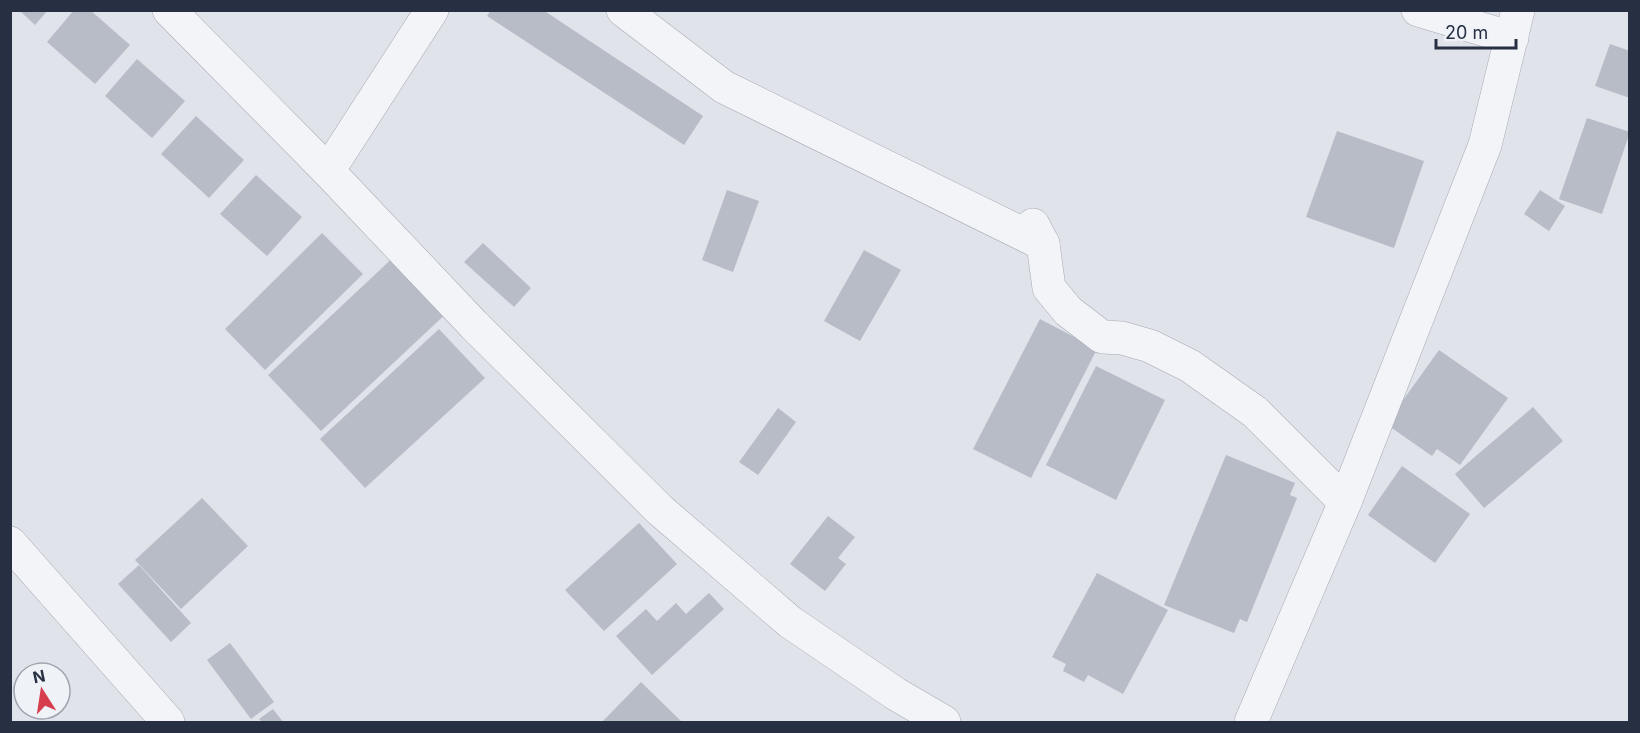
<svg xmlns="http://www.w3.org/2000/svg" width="1640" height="733" font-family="Inter,sans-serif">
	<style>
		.building { fill: #b7bcc7 }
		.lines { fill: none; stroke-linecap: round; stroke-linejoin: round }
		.minor-casing { stroke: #a5aab4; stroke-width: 34 }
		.minor { stroke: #f3f4f8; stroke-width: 33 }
	</style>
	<rect width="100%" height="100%" fill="#e0e3ea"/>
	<g class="building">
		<path d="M19,10h29l-13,15z"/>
		<path d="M74,10h16l40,35 -35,39 -48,-42z"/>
		<path d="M491,10h52l160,106 -19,29 -197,-129z"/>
		<path d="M1610,44l20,7v47l-35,-12z"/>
		<path d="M137,59l48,42 -33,37 -47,-42z"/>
		<path d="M196,116l48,44 -35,38 -48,-44z"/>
		<path d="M1587,118l43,14 -28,82 -43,-15z"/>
		<path d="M1337,131l87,30 -30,87 -88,-31z"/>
		<path d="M256,175l46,42 -35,39 -47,-42z"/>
		<path d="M727,190l32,11 -26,71 -31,-12z"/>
		<path d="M1540,190l25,16 -16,25 -25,-17z"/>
		<path d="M322,233l41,41 -98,96 -40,-41z"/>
		<path d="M483,243l48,45 -17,19 -50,-45z"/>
		<path d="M864,250l37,20 -41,71 -36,-20z"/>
		<path d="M399,252l53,56 -131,123 -53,-56z"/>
		<path d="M1040,319l57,30 -66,129 -58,-29z"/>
		<path d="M439,329l46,49 -120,110 -45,-49z"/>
		<path d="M1439,350l69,48 -48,67 -23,-16 -5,7 -46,-32z"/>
		<path d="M1096,366l69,34 -49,100 -70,-35z"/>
		<path d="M1533,407l30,34 -79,67 -29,-34z"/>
		<path d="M778,408l18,14 -38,53 -19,-13z"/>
		<path d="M1226,455l69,28 -5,12 7,3 -50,124 -7,-3 -6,14 -70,-28z"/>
		<path d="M1402,466l68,48 -35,49 -67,-48z"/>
		<path d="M202,498l46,48 -67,63 -46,-49z"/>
		<path d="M828,516l27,21 -17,21 8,6 -21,27 -35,-27z"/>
		<path d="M639,523l38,41 -73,67 -39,-41z"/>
		<path d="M139,565l52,58 -20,19 -53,-58z"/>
		<path d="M1097,573l71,37 -45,84 -35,-19 -4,7 -21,-11 3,-7 -14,-7z"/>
		<path d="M709,593l15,16 -72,66 -36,-39 30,-27 11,12 19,-18 10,11z"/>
		<path d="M230,643l44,59 -23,17 -44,-59z"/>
		<path d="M641,682l41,40h-80z"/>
		<path d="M273,709l10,13h-21l-3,-3z"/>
	</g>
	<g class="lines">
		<g class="minor-casing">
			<g id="minor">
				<path d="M169,10l159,161 146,154 186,185 130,112 106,72 48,28"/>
				<path d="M623,10l101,77 319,157"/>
				<path d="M1418,10l94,28"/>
				<path d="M328,171l104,-161"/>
				<path d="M1033,225l10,19 6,44 19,23 34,26 20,1 28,8 40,20 65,46 90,90"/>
				<path d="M10,543l158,179"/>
				<path d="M1251,722l94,-220 140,-357 33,-135"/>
			</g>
		</g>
		<use href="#minor" class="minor"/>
	</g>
	<rect width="1640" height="733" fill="none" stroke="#273042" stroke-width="24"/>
	<g transform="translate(42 691) rotate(348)"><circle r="28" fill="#eff2f7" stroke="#9fa4af" stroke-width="1.5"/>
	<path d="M0-4.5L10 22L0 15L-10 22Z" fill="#d63e4e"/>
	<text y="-9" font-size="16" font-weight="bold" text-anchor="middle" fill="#273042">N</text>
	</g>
	<path d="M1436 39v9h80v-9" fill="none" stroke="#273042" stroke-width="3"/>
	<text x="1445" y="39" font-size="18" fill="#273042" stroke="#eff2f7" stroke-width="4.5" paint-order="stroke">20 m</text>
</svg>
